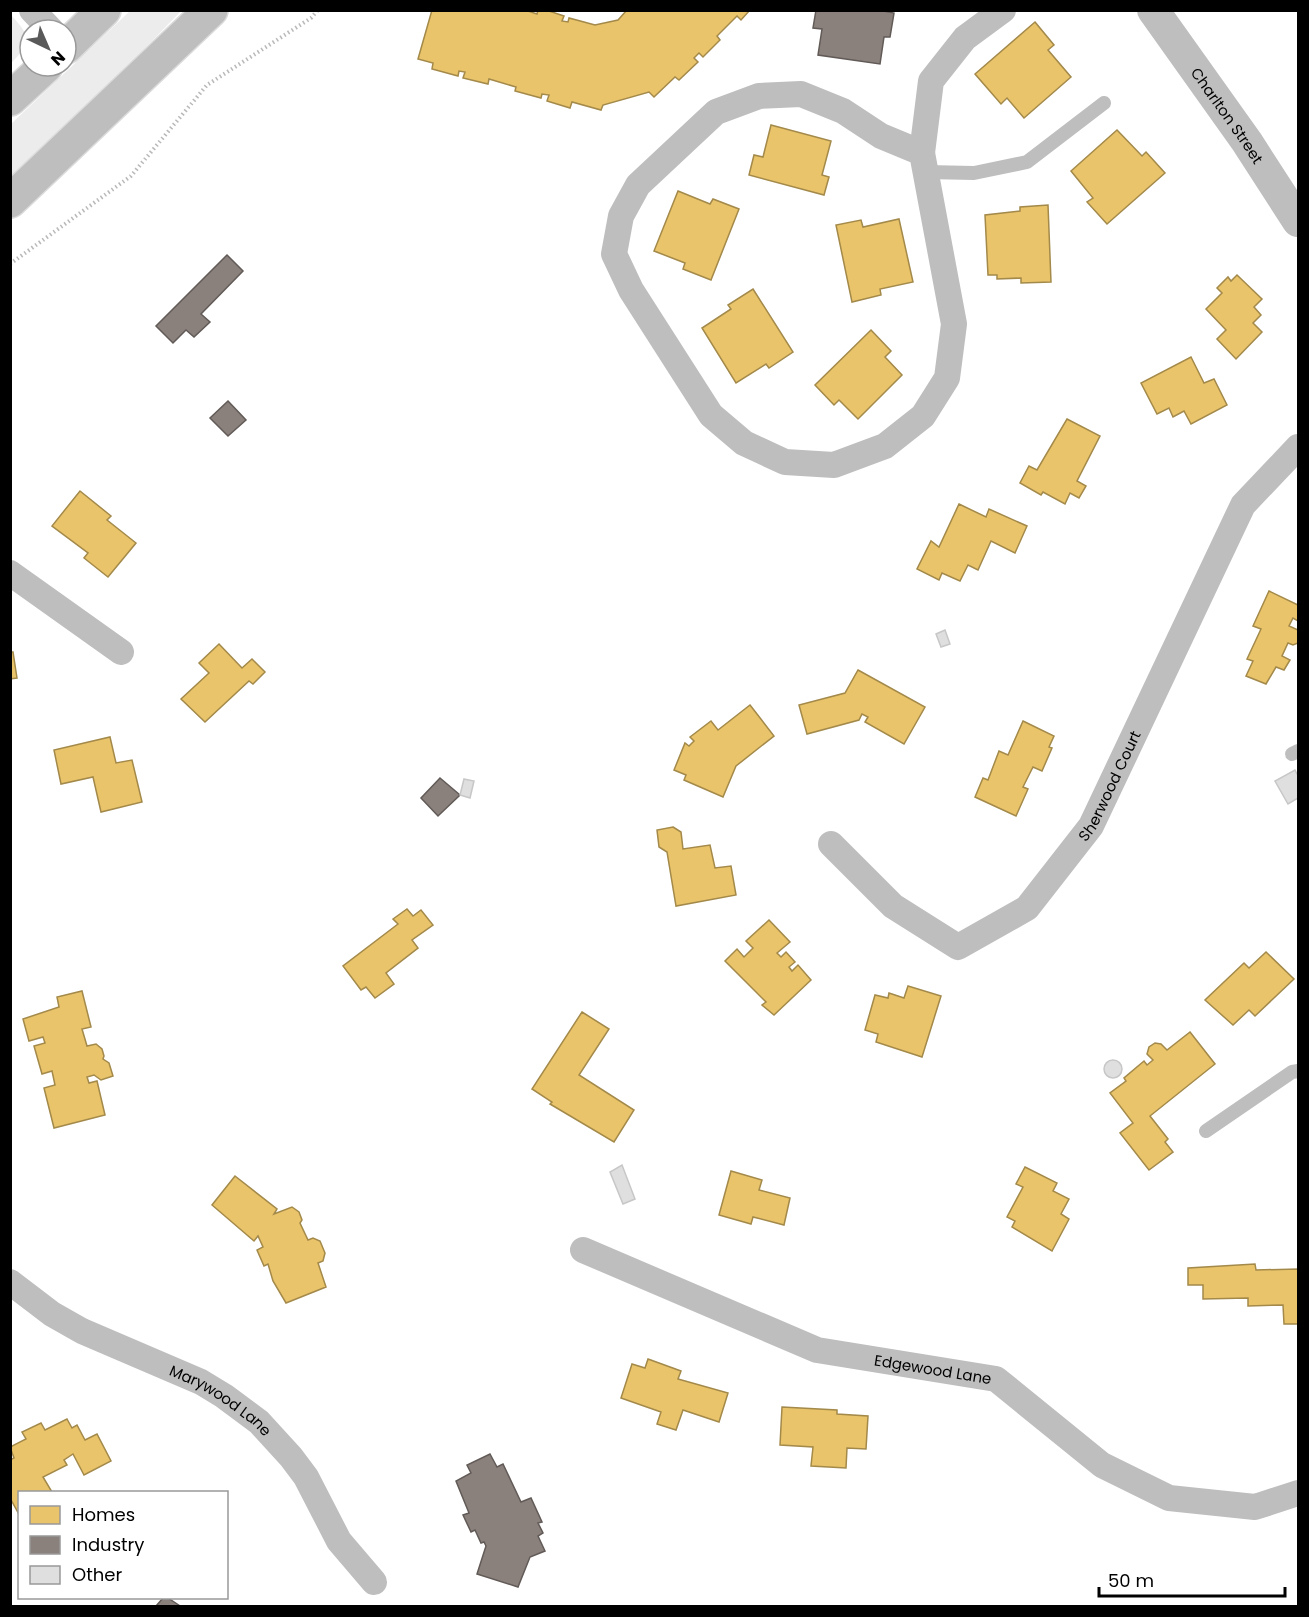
<svg xmlns="http://www.w3.org/2000/svg" width="1309" height="1617" font-family="Poppins,sans-serif">
	<style>
		.green { fill: #ececec }
		.homes { fill: #e9c46a; stroke: #a3894a; stroke-width: 1.5 }
		.industry { fill: #8a817c; stroke: #615a57; stroke-width: 1.5 }
		.building { fill: #dfdfdf; stroke: #c7c7c7; stroke-width: 1.5 }
		.lines { fill: none; stroke-linecap: round; stroke-linejoin: round }
		.trunk-casing { stroke: #dbdbdb; stroke-width: 36 }
		.path { stroke: #b9b9b9; stroke-width: 4; stroke-dasharray: 1.5 3; stroke-linecap: butt }
		.service { stroke: #bebebe; stroke-width: 14 }
		.minor { stroke: #bebebe; stroke-width: 26 }
		.tertiary { stroke: #bebebe; stroke-width: 32 }
		.trunk { stroke: #bebebe; stroke-width: 33 }
		.labels { text-anchor: middle; dominant-baseline: central; stroke-width: 6; stroke-linejoin: round; paint-order: stroke }
		.street-label { font-size: 15px; fill: #000; stroke: #fff }
	</style>
	<rect width="100%" height="100%" fill="#fff"/>
	<g class="green">
		<path d="M130,11h51l-30,31 -140,134v-52z"/>
		<path d="M11,15c20,22 22,27 0,48z"/>
	</g>
	<g class="homes">
		<path d="M432,10h93l12,4 1,-4h8l18,6 -2,5 6,1 1,-4 26,7 23,-5 9,-10h123l-9,10 -4,-4 -20,20 3,4 -17,17 -4,-4 -5,5 4,4 -19,18 -4,-3 -21,20 -5,-5 -46,13 -2,5 -29,-8 -2,6 -23,-7 2,-6 -7,-1 -1,4 -26,-7 1,-4 -27,-8 -1,5 -25,-6 2,-6 -6,-1 -1,5 -26,-7 1,-6 -15,-4z"/>
		<path d="M1035,22l19,23 -6,5 23,27 -47,41 -17,-20 -6,6 -26,-30z"/>
		<path d="M771,125l60,16 -9,34 7,2 -5,18 -75,-20 5,-20 9,2z"/>
		<path d="M1117,130l25,26 4,-4 19,21 -58,51 -20,-22 6,-4 -22,-27z"/>
		<path d="M678,191l32,13 3,-5 26,10 -28,71 -28,-11 2,-6 -31,-12z"/>
		<path d="M1048,205l3,77 -30,1v-5l-24,1v-4h-9l-3,-60 35,-4v-4z"/>
		<path d="M899,219l14,63 -33,7 1,6 -29,7 -16,-77 25,-5 2,7z"/>
		<path d="M1237,275l25,24 -8,8 7,8 -8,8 9,9 -26,27 -19,-20 9,-9 -20,-21 16,-16 -5,-5 11,-11 3,4z"/>
		<path d="M753,289l40,63 -24,16 -3,-4 -30,19 -34,-55 29,-19 -3,-4z"/>
		<path d="M871,330l20,21 -6,6 17,18 -44,44 -19,-19 -5,5 -19,-20z"/>
		<path d="M1191,357l13,26 10,-4 13,26 -36,19 -7,-13 -11,6 -4,-9 -12,6 -16,-31z"/>
		<path d="M1067,419l33,17 -23,45 9,5 -7,12 -9,-5 -5,11 -22,-12 -2,3 -21,-12 9,-17 8,4z"/>
		<path d="M80,491l31,25 -4,4 29,23 -28,34 -24,-19 4,-5 -36,-27z"/>
		<path d="M959,504l27,13 3,-8 38,17 -12,27 -24,-12 -13,29 -10,-5 -8,16 -18,-8 -3,7 -22,-11 14,-28 8,6z"/>
		<path d="M1269,591l29,14v16l-5,-3 -4,8 9,4v13l-5,2 -5,-2 -6,13 8,4 -6,10 -8,-3 -10,17 -20,-8 7,-15 -6,-2 14,-30 -8,-3z"/>
		<path d="M219,644l23,24 10,-9 13,13 -12,12 -4,-3 -44,41 -24,-23 28,-26 -10,-10z"/>
		<path d="M10,652h3l4,26 -7,1z"/>
		<path d="M858,670l67,37 -21,37 -39,-22 3,-5 -6,-3 -3,6 -52,14 -8,-29 46,-12z"/>
		<path d="M750,705l24,31 -38,30 -13,31 -39,-17 2,-5 -12,-5 11,-27 4,3 5,-5 -4,-4 21,-16 7,9z"/>
		<path d="M1023,721l31,15 -5,11 3,1 -10,23 -9,-4 -10,20 5,2 -12,27 -41,-19 8,-19 5,2 11,-29 9,4z"/>
		<path d="M110,737l6,26 16,-3 10,42 -41,10 -8,-35 -32,7 -7,-34z"/>
		<path d="M673,827l8,5 2,17 27,-4 5,23 16,-2 5,29 -60,11 -9,-54 -8,-5 -2,-17z"/>
		<path d="M407,909l6,7 8,-6 12,15 -21,15 6,8 -32,25 8,11 -19,14 -9,-11 -5,3 -18,-24 55,-42 -5,-5z"/>
		<path d="M769,920l21,22 -13,11 4,4 5,-5 9,10 -6,5 3,4 6,-6 13,15 -37,35 -12,-10 4,-3 -41,-41 12,-12 7,8 9,-9 -7,-7z"/>
		<path d="M1266,952l28,27 -39,37 -6,-6 -16,15 -28,-25 39,-37 5,5z"/>
		<path d="M908,986l33,10 -19,61 -46,-15 2,-8 -13,-4 10,-35 13,3 1,-5 15,5z"/>
		<path d="M82,991l9,36 -9,2 5,17 9,-2 6,5 2,7 -1,3 6,4 4,13 -12,4 -7,-5 -7,2 2,6 8,-2 8,34 -51,13 -10,-40 11,-3 -3,-14 -10,3 -8,-28 11,-3 -2,-6 -14,4 -6,-22 36,-12 -2,-10z"/>
		<path d="M582,1012l27,17 -30,46 55,35 -20,32 -64,-38 2,-2 -20,-13z"/>
		<path d="M1190,1032l25,32 -65,52 18,23 -3,3 8,10 -24,18 -29,-37 13,-10 -23,-30 16,-12 -2,-3 20,-17 3,4 6,-5 -6,-6 2,-7 6,-4 6,1 6,6z"/>
		<path d="M1025,1167l32,16 -4,8 16,8 -8,15 8,5 -17,32 -40,-24 3,-6 -8,-4 16,-30 -7,-3z"/>
		<path d="M731,1171l31,9 -3,10 31,8 -6,27 -31,-8 -2,7 -32,-9z"/>
		<path d="M235,1176l42,33 -3,5 18,-7 7,5 3,8 -2,3 8,17 5,-2 7,3 5,12 -2,8 -5,2 8,24 -40,16 -13,-22 -5,-17 -4,2 -7,-16 6,-3 -5,-11 -4,5 -42,-36z"/>
		<path d="M1255,1264l1,6 42,-1v55h-14l-1,-19 -35,1v-8l-45,1v-14h-15v-17z"/>
		<path d="M648,1359l33,12 -3,8 50,14 -9,29 -36,-12 -7,20 -19,-6 4,-12 -40,-14 11,-34 13,4z"/>
		<path d="M782,1407l55,3v4l31,2 -2,33 -19,-1 -1,20 -35,-2 2,-19 -33,-2z"/>
		<path d="M67,1419l5,9 5,-3 8,15 12,-6 14,27 -27,14 -11,-21 -9,6 3,5 -24,12 9,15h-32v24l-10,-18v-38l4,-2 -4,-11 16,-8 -4,-7 19,-9 4,7z"/>
	</g>
	<g class="industry">
		<path d="M816,10h62l16,3 -4,24h-6l-4,27 -62,-9 4,-26 -9,-1z"/>
		<path d="M227,255l16,16 -42,43 9,8 -16,15 -8,-7 -13,13 -17,-17z"/>
		<path d="M228,401l18,19 -18,16 -18,-18z"/>
		<path d="M440,778l20,17 -22,21 -17,-18z"/>
		<path d="M490,1454l7,13 6,-3 18,38 10,-4 11,24 -4,1 5,10 -5,3 7,15 -15,6 -12,30 -41,-13 9,-28 -2,-4 -3,1 -6,-13 -4,2 -8,-17 6,-2 -13,-32 15,-8 -4,-8z"/>
		<path d="M163,1598h5l12,8h-24z"/>
	</g>
	<g class="building">
		<path d="M945,630l5,14 -9,3 -5,-13z"/>
		<path d="M1295,770l3,6v22l-10,6 -13,-23z"/>
		<path d="M464,779l10,2 -4,17 -10,-3z"/>
		<circle cx="1113" cy="1069" r="9"/>
		<path d="M622,1165l13,34 -12,5 -13,-32z"/>
	</g>
	<g class="lines">
		<g class="trunk-casing">
			<g id="trunk">
				<path d="M66,47l38,-37"/>
				<path d="M10,99l36,-33"/>
				<path d="M10,201l201,-191"/>
			</g>
		</g>
		<path class="path" d="M10,264l121,-88 76,-91 104,-67 7,-8"/>
		<g class="service">
			<path d="M926,172l48,1 53,-11 77,-59"/>
			<path d="M1292,754l6,-3"/>
			<path d="M1206,1131l86,-59 6,-1"/>
		</g>
		<g class="minor">
			<path d="M32,10l19,20"/>
			<path d="M801,94l42,17 38,25 41,17 32,171 -7,54 -24,38 -38,30 -51,19 -49,-3 -41,-19 -33,-28 -80,-125 -17,-36 7,-38 17,-31 78,-73 43,-16z"/>
			<path d="M922,153l9,-72 34,-43 38,-28"/>
			<path d="M10,573l111,79"/>
			<path id="s1" d="M831,844l62,62 65,41 69,-39 64,-82 152,-321 55,-58"/>
			<path id="s2" d="M583,1250l234,100 179,29 106,86 67,33 86,9 43,-14"/>
			<path id="s3" d="M10,1282l42,32 30,17 119,51 23,14 35,26 32,35 15,20 33,64 35,41"/>
		</g>
		<path class="tertiary" id="s4" d="M1153,10l94,132 51,79"/>
		<use href="#trunk" class="trunk"/>
	</g>
	<g class="labels">
		<g class="street-label">
			<text stroke="none"><textPath href="#s4" startOffset="129">Charlton Street</textPath></text>
			<text stroke="none"><textPath href="#s1" startOffset="392">Sherwood Court</textPath></text>
			<text stroke="none"><textPath href="#s2" startOffset="372">Edgewood Lane</textPath></text>
			<text stroke="none"><textPath href="#s3" startOffset="243">Marywood Lane</textPath></text>
		</g>
	</g>
	<rect width="1309" height="1617" fill="none" stroke="#000000" stroke-width="24"/>
	<rect x="18" y="1491" width="210" height="108" fill="#ffffff" stroke="#999999" stroke-width="1.5"/>
	<rect x="30" y="1506" width="30" height="18" fill="#e9c46a" stroke="#999999" stroke-width="1.5"/>
	<text x="72" y="1521" font-size="18" fill="#000000">Homes</text>
	<rect x="30" y="1536" width="30" height="18" fill="#8a817c" stroke="#999999" stroke-width="1.5"/>
	<text x="72" y="1551" font-size="18" fill="#000000">Industry</text>
	<rect x="30" y="1566" width="30" height="18" fill="#dfdfdf" stroke="#999999" stroke-width="1.5"/>
	<text x="72" y="1581" font-size="18" fill="#000000">Other</text>
	<g transform="translate(48 48) rotate(136)"><circle r="28" fill="#ffffff" stroke="#999999" stroke-width="1.5"/>
	<path d="M0-4.5L10 22L0 15L-10 22Z" fill="#595959"/>
	<text y="-9" font-size="16" font-weight="bold" text-anchor="middle" fill="#000000">N</text>
	</g>
	<path d="M1099 1587v9h186v-9" fill="none" stroke="#000000" stroke-width="3"/>
	<text x="1108" y="1587" font-size="18" fill="#000000" stroke="#ffffff" stroke-width="4.5" paint-order="stroke">50 m</text>
</svg>
